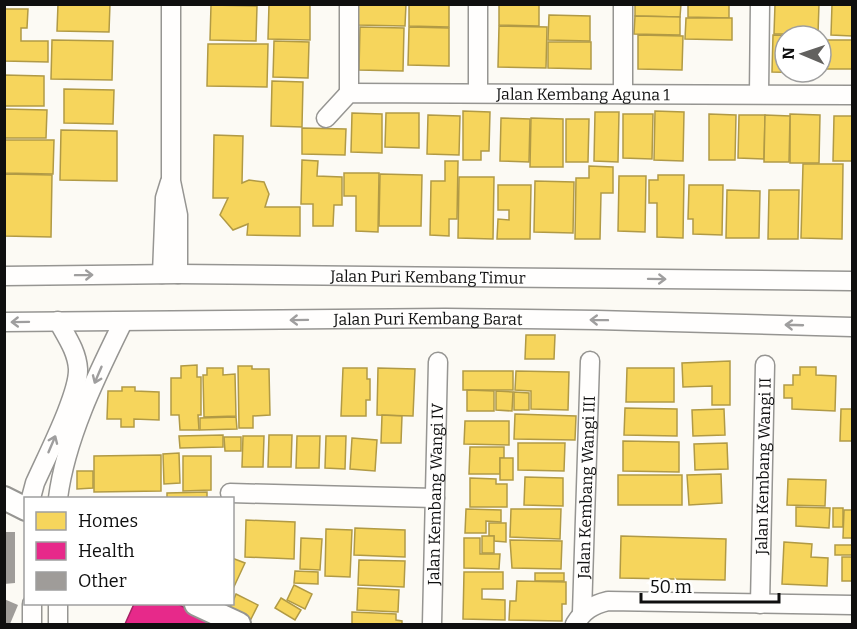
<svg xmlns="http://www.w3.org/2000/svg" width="857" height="629" font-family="Bitter,serif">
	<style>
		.homes { fill: #f6d55c; stroke: #b19a45; stroke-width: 1.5 }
		.health { fill: #e7298a; stroke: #a62165; stroke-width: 1.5 }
		.building { fill: #9f9c99 }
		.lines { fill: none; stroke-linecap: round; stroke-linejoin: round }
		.minor-casing { stroke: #969592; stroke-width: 21 }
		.tertiary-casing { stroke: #969592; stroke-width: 26 }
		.minor { stroke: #fffefd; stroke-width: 18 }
		.tertiary { stroke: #fffefd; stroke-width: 22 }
		.oneway { stroke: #9f9e9e }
		.labels { text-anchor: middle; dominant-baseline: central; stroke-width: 6; stroke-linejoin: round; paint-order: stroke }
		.street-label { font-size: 16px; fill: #0f0f0f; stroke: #fff }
	</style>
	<rect width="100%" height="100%" fill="#fcfaf4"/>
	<g class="homes">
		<path d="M58,4h52l-1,28 -52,-1z"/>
		<path d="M269,4h41v36l-42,-1z"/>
		<path d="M357,4h49l-1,22 -48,-1z"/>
		<path d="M409,4l40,1v22l-40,-1z"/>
		<path d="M499,4h40v22l-40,-1z"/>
		<path d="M635,4h46l-1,13 -45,-1z"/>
		<path d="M688,4h41v14l-41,-1z"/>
		<path d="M775,4h44l-1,30h-44z"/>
		<path d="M832,4h20v32l-21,-1z"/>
		<path d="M211,5l46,1 -1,35 -46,-1z"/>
		<path d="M4,9h24l-1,19h-6v13h27v21l-44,-1z"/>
		<path d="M549,15l41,1v25l-42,-1z"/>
		<path d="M635,16l45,1v18l-46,-1z"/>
		<path d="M686,18h46v22l-47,-1z"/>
		<path d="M499,26l48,1 -1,41 -48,-1z"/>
		<path d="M360,27l44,1 -1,43 -44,-1z"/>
		<path d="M409,27l40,1v38l-41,-1z"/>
		<path d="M638,35l45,1 -1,34 -44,-1z"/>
		<path d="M773,35l44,1h-32v36l31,1 -44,-1z"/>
		<path d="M52,40l61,1 -1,39 -61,-1z"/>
		<rect x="827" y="40" width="25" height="29"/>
		<path d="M274,41l35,1 -1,36 -35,-1z"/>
		<path d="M548,42h43v27l-43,-1z"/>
		<path d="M208,44h60l-1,43 -60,-1z"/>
		<path d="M4,75l40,1v30h-40z"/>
		<path d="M272,81l31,1 -1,45 -31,-1z"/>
		<path d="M64,89l50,1 -1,34 -49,-1z"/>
		<path d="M4,109l43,1 -1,28h-42z"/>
		<path d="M463,111l27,1 -1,39h-8v9h-18z"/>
		<path d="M655,111l29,1 -1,49 -29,-1z"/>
		<path d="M595,112h24l-1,50 -24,-1z"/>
		<path d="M352,113l30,1v39l-31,-1z"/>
		<path d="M386,113h33v35l-34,-1z"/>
		<path d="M623,114h30l-1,45 -29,-1z"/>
		<path d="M709,114l27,1 -1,45h-26z"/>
		<path d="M790,114l30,1 -1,48h-29z"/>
		<path d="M428,115l32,1 -1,39 -32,-1z"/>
		<path d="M739,115h26l-1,44 -26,-1z"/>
		<path d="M765,115l25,1 -1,46h-25z"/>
		<path d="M834,116h18v45h-19z"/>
		<path d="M501,118l29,1 -1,43 -29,-1z"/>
		<path d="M531,118l32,1v48h-33z"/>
		<path d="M566,119h23l-1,43h-22z"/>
		<path d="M302,128l44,1 -1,26 -43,-1z"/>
		<path d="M61,130l56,1v50l-57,-1z"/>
		<path d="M214,135l29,1 -1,47 7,-3 15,2 5,12 -4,13h35v29l-53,-1 1,-11 -15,6 -13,-15 8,-17h-15z"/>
		<path d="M4,140h50l-1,34 -49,-1z"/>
		<path d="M302,160l16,1 -1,15 25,1v28h-8l-1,21h-20v-22h-12z"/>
		<path d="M445,161h13l-1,58h-8v17l-19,-1 1,-54h14z"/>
		<path d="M803,164h40l-1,75 -41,-1z"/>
		<path d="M589,166l24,1v26h-12l-1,46h-25l1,-61h13z"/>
		<path d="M344,173h35l-1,59 -22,-1v-35h-12z"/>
		<path d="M4,174l48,1 -1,62 -47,-1z"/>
		<path d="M380,174l42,1 -1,51h-42z"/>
		<path d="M658,175h26l-1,63 -26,-1v-34h-8v-23h9z"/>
		<path d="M619,176h27l-1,56 -27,-1z"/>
		<path d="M459,177h35l-1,62 -35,-1z"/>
		<path d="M535,181l39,1 -1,51 -39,-1z"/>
		<path d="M498,185h33l-1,54h-33l1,-20 11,1v-10h-11z"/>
		<path d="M689,185h34l-1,50 -29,-1v-15h-5z"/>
		<path d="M727,190l33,1 -1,47h-33z"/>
		<path d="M769,190h30l-1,49h-30z"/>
		<path d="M526,335h29l-1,24h-29z"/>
		<path d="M730,361v44h-18v-19l-29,1 -1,-24z"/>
		<path d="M197,365v12h4v38h-3l1,15h-19l-1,-15h-8v-37h10v-12z"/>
		<path d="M238,366h14v3h17l1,46 -17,1v12h-14z"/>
		<path d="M800,367h16v8l20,1 -1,35 -43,-2v-11h-8v-13h9v-10h7z"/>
		<path d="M207,368h16v7l12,-1 1,42 -32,1 -1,-42h4z"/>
		<path d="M343,368h24v11h3v21h-4v16h-25z"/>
		<path d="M378,368l37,1 -2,47 -36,-1z"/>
		<path d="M627,368h47v34h-48z"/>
		<rect x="463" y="371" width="50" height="19"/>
		<path d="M516,371l53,1 -1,38 -37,-1v-18l-16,-1z"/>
		<path d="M122,387h13v4l24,1v28l-25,-1v8h-13v-8h-14l1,-28h14z"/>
		<path d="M467,390l27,1v20h-27z"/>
		<path d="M496,391l17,1 -1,19 -16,-1z"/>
		<path d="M514,392l15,1v17h-15z"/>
		<path d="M625,408l52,1v27l-53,-1z"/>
		<path d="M724,409l1,26 -32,1 -1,-26z"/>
		<path d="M841,409h11v32h-12z"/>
		<path d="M515,414l61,2 -1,24 -61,-1z"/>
		<path d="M382,415l20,1 -1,27h-20z"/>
		<path d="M236,417l1,12 -37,1v-12z"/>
		<path d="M465,421h44v24l-45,-1z"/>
		<path d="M223,435v12l-43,1 -1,-12z"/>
		<path d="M269,435h23l-1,32h-23z"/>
		<path d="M243,436h21l-1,31h-21z"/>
		<path d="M297,436h23l-1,32h-23z"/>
		<path d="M326,436h20l-1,33 -20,-1z"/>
		<path d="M224,437h17v14h-16z"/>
		<path d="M352,438l25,2 -2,31 -25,-2z"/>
		<path d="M623,441l56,1v30l-56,-1z"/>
		<path d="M518,443h47l-1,28 -46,-1z"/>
		<path d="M727,443l1,26 -33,1 -1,-26z"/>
		<path d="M470,447h34v11h-4v16h-31z"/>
		<path d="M179,453l1,30 -16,1 -1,-30z"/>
		<path d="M161,455v36l-67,1v-36z"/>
		<path d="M183,456h28v34l-28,1z"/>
		<rect x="500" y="458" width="13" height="22"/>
		<path d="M77,471h16v17l-16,1z"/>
		<path d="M721,474l1,29 -33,2 -2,-30z"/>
		<rect x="618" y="475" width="64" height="30"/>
		<path d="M525,477l38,1v28l-39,-1z"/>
		<path d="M470,478l26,1v5h11v23h-37z"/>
		<path d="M788,479l38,1 -1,26 -38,-1z"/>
		<path d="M207,492v6h-40v-5z"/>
		<path d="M796,507l34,1 -1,20 -33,-2z"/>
		<rect x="833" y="508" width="10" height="19"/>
		<path d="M466,509l35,1v12l-15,-1v12h-21z"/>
		<path d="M511,509h50l-1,30 -50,-2z"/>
		<path d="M844,510h8v28h-9z"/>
		<path d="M246,520l49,2 -1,37 -49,-2z"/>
		<path d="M489,523h17v19l-12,-1v-5h-5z"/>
		<path d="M355,528l50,2v27l-51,-2z"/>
		<path d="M326,529l26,1 -2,47 -25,-1z"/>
		<rect x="482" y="536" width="12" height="17"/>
		<path d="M621,536l105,3 -1,41 -105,-2z"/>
		<path d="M301,538l21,1 -2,31 -20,-1z"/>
		<path d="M464,538h16v16h20l-1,15 -35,-1z"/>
		<path d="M510,540l52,1 -1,28 -49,-1z"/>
		<path d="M784,542l28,2 -1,13 17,1 -1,28 -45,-2z"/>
		<rect x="835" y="545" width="17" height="10"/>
		<rect x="842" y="557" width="10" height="24"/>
		<path d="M232,558l13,5 -13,28z"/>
		<path d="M359,560l46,1 -1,26 -46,-2z"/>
		<path d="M295,571l23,1v12l-24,-1z"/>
		<path d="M464,572h39v17h-21v10l23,1v20l-42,-1z"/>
		<rect x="535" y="573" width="29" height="8"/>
		<path d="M517,581l49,1v22h-4v17l-53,-1 1,-19h6z"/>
		<path d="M294,585l18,9 -7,15 -18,-9z"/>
		<path d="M358,588l41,2 -1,22 -41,-2z"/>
		<path d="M236,594l22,11 -7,14 -22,-12 3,-3z"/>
		<path d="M281,598l20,12 -6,10 -20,-12z"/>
		<path d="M352,612l44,2v6l6,1v3h-50z"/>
	</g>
	<path class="health" d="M134,604h44l37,20h-90z"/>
	<g class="building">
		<path d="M4,532h11v51l-11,1z"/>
		<path d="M4,599l14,6 -8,19h-6z"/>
	</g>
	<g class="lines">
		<g class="minor-casing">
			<g id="minor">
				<path d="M171,4v177l7,34v59"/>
				<path d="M349,93v-89"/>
				<path d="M478,93v-89"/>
				<path d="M623,94v-90"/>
				<path d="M759,94l1,-90"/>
				<path id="s1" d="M326,118l23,-25 503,2"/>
				<path d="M162,274l3,-76 5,-16"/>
				<path id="s2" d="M4,276l174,-2 674,7"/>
				<path id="s3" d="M4,322l441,-4 152,2 255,7"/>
				<path d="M230,493l205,5"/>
				<path d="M31,498l4,-15c12,-27 44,-89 43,-114 -1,-18 -12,-33 -20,-48"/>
				<path d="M58,498c8,-61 38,-121 65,-176"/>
				<path d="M32,604v20"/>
				<path d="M58,604v20"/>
				<path id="s4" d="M760,604l5,-239"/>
				<path id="s5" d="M582,613l8,-252"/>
				<path id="s6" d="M432,624l6,-262"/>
				<path d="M575,624c9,-14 17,-19 33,-23l244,4"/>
			</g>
		</g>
		<g class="tertiary-casing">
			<g id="tertiary">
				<path d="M4,498l22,11"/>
				<path d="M196,604l43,20"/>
			</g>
		</g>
		<use href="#minor" class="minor"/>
		<use href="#tertiary" class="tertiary"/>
	</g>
	<defs><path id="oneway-shaft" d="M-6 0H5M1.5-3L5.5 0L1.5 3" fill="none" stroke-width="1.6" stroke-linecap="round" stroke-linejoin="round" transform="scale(1.5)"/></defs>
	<g class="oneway">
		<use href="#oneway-shaft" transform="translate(84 275) rotate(-1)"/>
		<use href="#oneway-shaft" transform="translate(657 279) rotate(1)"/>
		<use href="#oneway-shaft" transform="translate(299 320) rotate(179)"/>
		<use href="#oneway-shaft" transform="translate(599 320) rotate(-179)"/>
		<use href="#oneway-shaft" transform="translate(20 322) rotate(179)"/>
		<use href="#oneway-shaft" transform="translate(794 325) rotate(-178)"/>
		<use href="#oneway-shaft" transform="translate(98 375) rotate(113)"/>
		<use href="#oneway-shaft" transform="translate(52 444) rotate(-67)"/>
	</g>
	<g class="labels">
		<g class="street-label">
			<text stroke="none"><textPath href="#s1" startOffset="268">Jalan Kembang Aguna 1</textPath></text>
			<text stroke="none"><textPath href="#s2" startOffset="424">Jalan Puri Kembang Timur</textPath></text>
			<text stroke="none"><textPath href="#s3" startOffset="424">Jalan Puri Kembang Barat</textPath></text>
			<text stroke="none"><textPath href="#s4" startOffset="138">Jalan Kembang Wangi II</textPath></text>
			<text stroke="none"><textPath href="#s5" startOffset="126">Jalan Kembang Wangi III</textPath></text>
			<text stroke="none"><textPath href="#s6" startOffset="130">Jalan Kembang Wangi IV</textPath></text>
		</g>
	</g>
	<rect width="857" height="629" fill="none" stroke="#0f0f0f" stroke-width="12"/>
	<rect x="24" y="497" width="210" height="108" fill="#ffffff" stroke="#9f9f9f" stroke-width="1.5"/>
	<rect x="36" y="512" width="30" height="18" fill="#f6d55c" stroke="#9f9f9f" stroke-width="1.5"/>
	<text x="78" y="527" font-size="18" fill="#0f0f0f">Homes</text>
	<rect x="36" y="542" width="30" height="18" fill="#e7298a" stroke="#9f9f9f" stroke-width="1.5"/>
	<text x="78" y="557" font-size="18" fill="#0f0f0f">Health</text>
	<rect x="36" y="572" width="30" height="18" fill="#9f9c99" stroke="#9f9f9f" stroke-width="1.5"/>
	<text x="78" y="587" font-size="18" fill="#0f0f0f">Other</text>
	<g transform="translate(803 54) rotate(272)"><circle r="28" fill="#ffffff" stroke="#9f9f9f" stroke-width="1.5"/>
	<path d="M0-4.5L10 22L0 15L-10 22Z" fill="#62615f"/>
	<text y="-9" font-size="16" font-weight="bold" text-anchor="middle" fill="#0f0f0f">N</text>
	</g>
	<path d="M641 593v9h138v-9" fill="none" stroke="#0f0f0f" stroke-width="3"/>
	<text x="650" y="593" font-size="18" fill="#0f0f0f" stroke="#ffffff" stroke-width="4.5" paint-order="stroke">50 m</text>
</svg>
